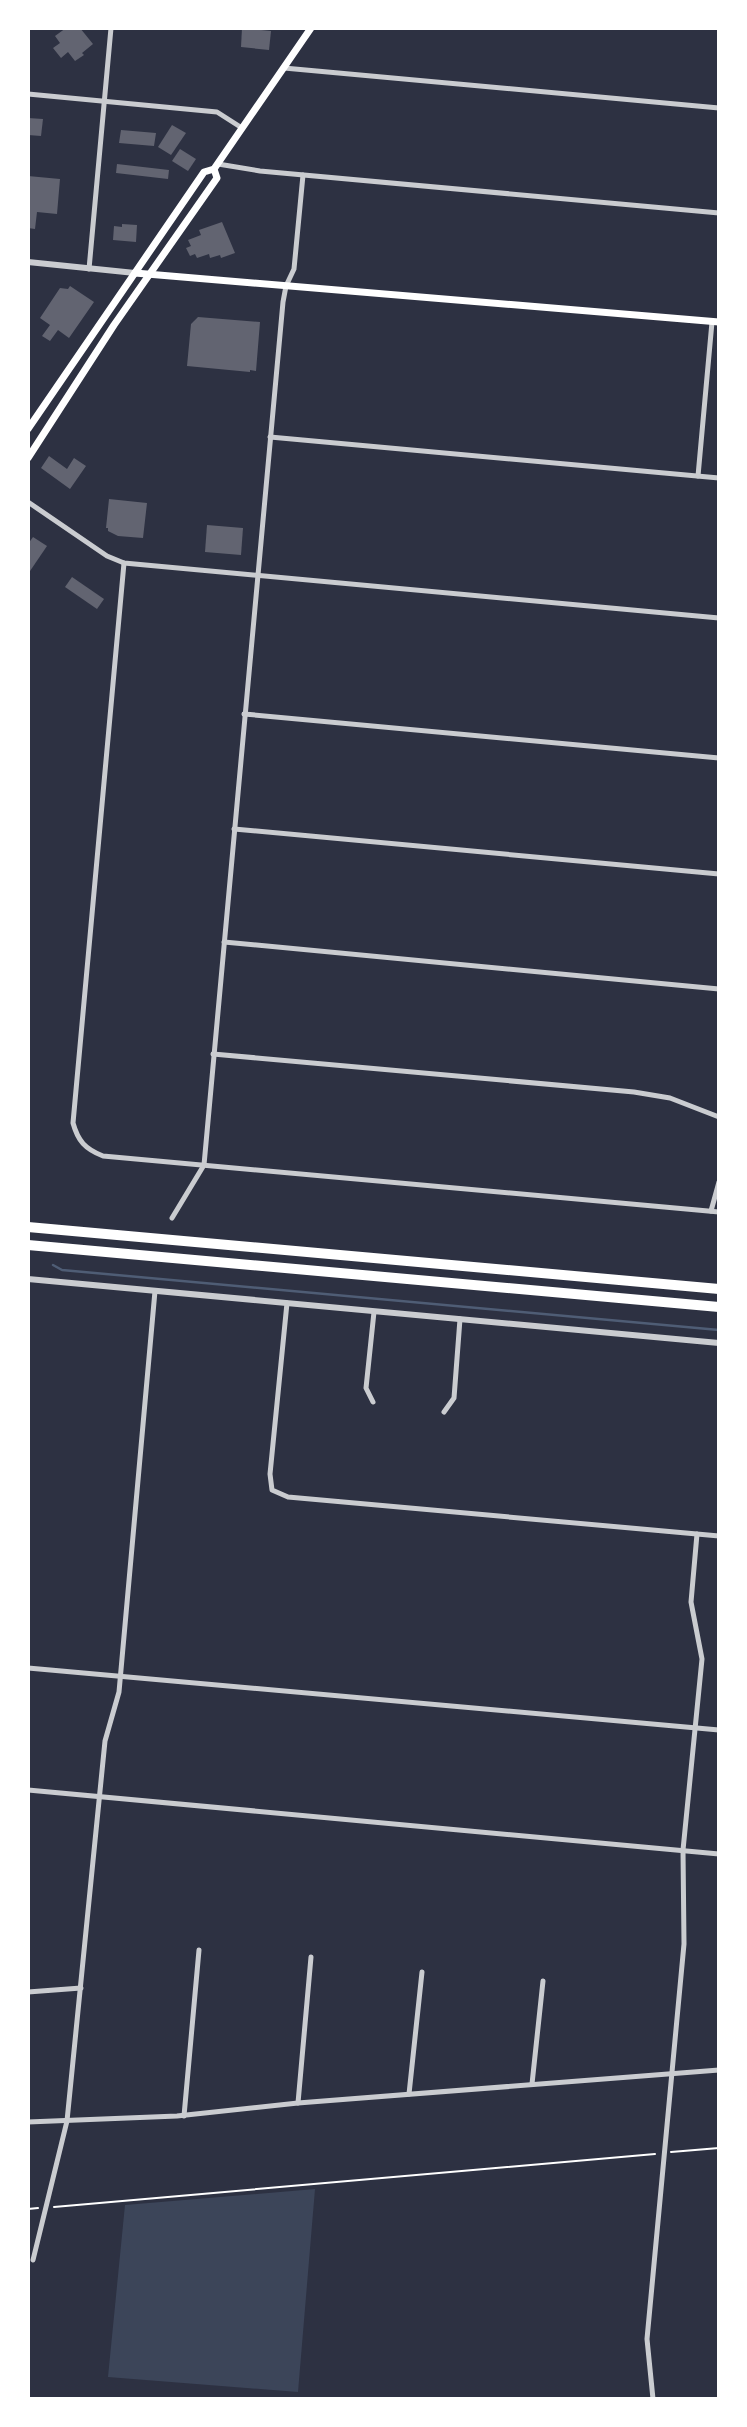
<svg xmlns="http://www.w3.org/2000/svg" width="747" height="2427" font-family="'Noto Sans',sans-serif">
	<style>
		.green { fill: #3c4559 }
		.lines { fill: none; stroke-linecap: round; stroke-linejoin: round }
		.stream { stroke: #4f5d75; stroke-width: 2.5 }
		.building { fill: #626471 }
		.path { stroke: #fff; stroke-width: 2 }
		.minor { stroke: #caccd0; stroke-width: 5 }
		.tertiary { stroke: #caccd0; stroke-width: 6 }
		.secondary { stroke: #fff; stroke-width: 7 }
		.motorway { stroke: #fff; stroke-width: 10 }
	</style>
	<rect width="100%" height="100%" fill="#2d3142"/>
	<path class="green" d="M315,2189l-17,203 -190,-15 17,-172z"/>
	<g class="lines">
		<path class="stream" d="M53,1265l9,5 657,60"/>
	</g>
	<g class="building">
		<path d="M66,28h14l13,16 -11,9 2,2 -9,6 -7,-9 -7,6 -8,-10 7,-5 -5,-7z"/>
		<path d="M242,28l29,3 -2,19 -28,-3z"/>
		<path d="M28,118l15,1 -2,17 -13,-1z"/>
		<path d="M172,125l14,8 -15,22 -13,-8z"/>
		<path d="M121,130l35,3 -2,13 -35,-3z"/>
		<path d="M180,149l16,10 -8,12 -16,-10z"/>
		<path d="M117,164l52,6 -1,9 -52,-6z"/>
		<path d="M28,176l32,3 -3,35 -20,-2 -2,17 -7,-1z"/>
		<path d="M222,222l13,31 -14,5 -1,-3 -10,3 -1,-4 -12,4 -2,-4 -5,2 -4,-8 5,-2 -3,-6 13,-5 -2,-5z"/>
		<path d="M122,224l15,1 -1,17 -23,-2 1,-14 8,1z"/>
		<path d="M70,286l24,16 -25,36 -11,-8 -8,11 -8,-5 8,-11 -10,-7 20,-30 8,1z"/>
		<path d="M198,317l62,5 -4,49 -6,-1v2l-63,-6 4,-42z"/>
		<path d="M49,456l18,13 7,-11 12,8 -16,23 -29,-21z"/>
		<path d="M109,499l38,4 -4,35 -25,-2 -10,-5v-3h-2z"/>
		<path d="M207,525l36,3 -2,27 -36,-3z"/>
		<path d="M33,537l14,9 -19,28v-30z"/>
		<path d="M72,577l32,22 -7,10 -32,-22z"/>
	</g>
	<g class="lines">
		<g class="path">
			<path d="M671,2152l48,-4"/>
			<path d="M54,2207l601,-53"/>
			<path d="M28,2209l10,-1"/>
		</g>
		<g class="minor">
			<path d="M284,68l435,40"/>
			<path d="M28,94l189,18 25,16"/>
			<path d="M218,164l42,7 459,42"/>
			<path d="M89,269l22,-241"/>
			<path d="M270,437l449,41"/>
			<path d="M698,476l14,-154"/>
			<path d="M28,502l79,54 17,7 595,55"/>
			<path d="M124,563l-51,560c5,18 12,26 30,33l616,56"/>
			<path d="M244,714l475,44"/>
			<path d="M234,829l485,45"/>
			<path d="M224,942l495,47"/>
			<path d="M213,1054l421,38 36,6 49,19"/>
			<path d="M711,1211l8,-29"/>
			<path d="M172,1218l32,-53 79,-863 3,-16 8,-17 9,-94"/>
			<path d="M287,1303l-17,171 2,16 16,7 431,39"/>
			<path d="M373,1402l-7,-14 8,-76"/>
			<path d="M444,1412l10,-14 6,-79"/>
			<path d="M28,1668l691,62"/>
			<path d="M28,1790l691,64"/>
			<path d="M28,1992l53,-4"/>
			<path d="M532,2084l11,-103"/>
			<path d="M409,2094l13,-122"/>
			<path d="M298,2103l13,-146"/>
			<path d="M184,2116l15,-166"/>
			<path d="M28,2122l149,-6 121,-13 421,-33"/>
			<path d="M33,2260l34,-139 38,-380 14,-49 36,-401"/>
			<path d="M653,2399l-6,-60 37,-395 -1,-94 19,-191 -11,-57 6,-68"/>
		</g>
		<g class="tertiary">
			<path d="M28,262l107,11"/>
			<path d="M28,1279l691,64"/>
		</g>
		<g class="secondary">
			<path d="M135,273l584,49"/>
			<path d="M28,429l176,-257 10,-3 97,-141"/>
			<path d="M28,458l86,-133 103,-147 -3,-9"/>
		</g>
		<g class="motorway">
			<path d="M28,1227l691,62"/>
			<path d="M28,1245l691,62"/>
		</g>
	</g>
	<rect width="747" height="2427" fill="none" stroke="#ffffff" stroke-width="60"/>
</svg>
